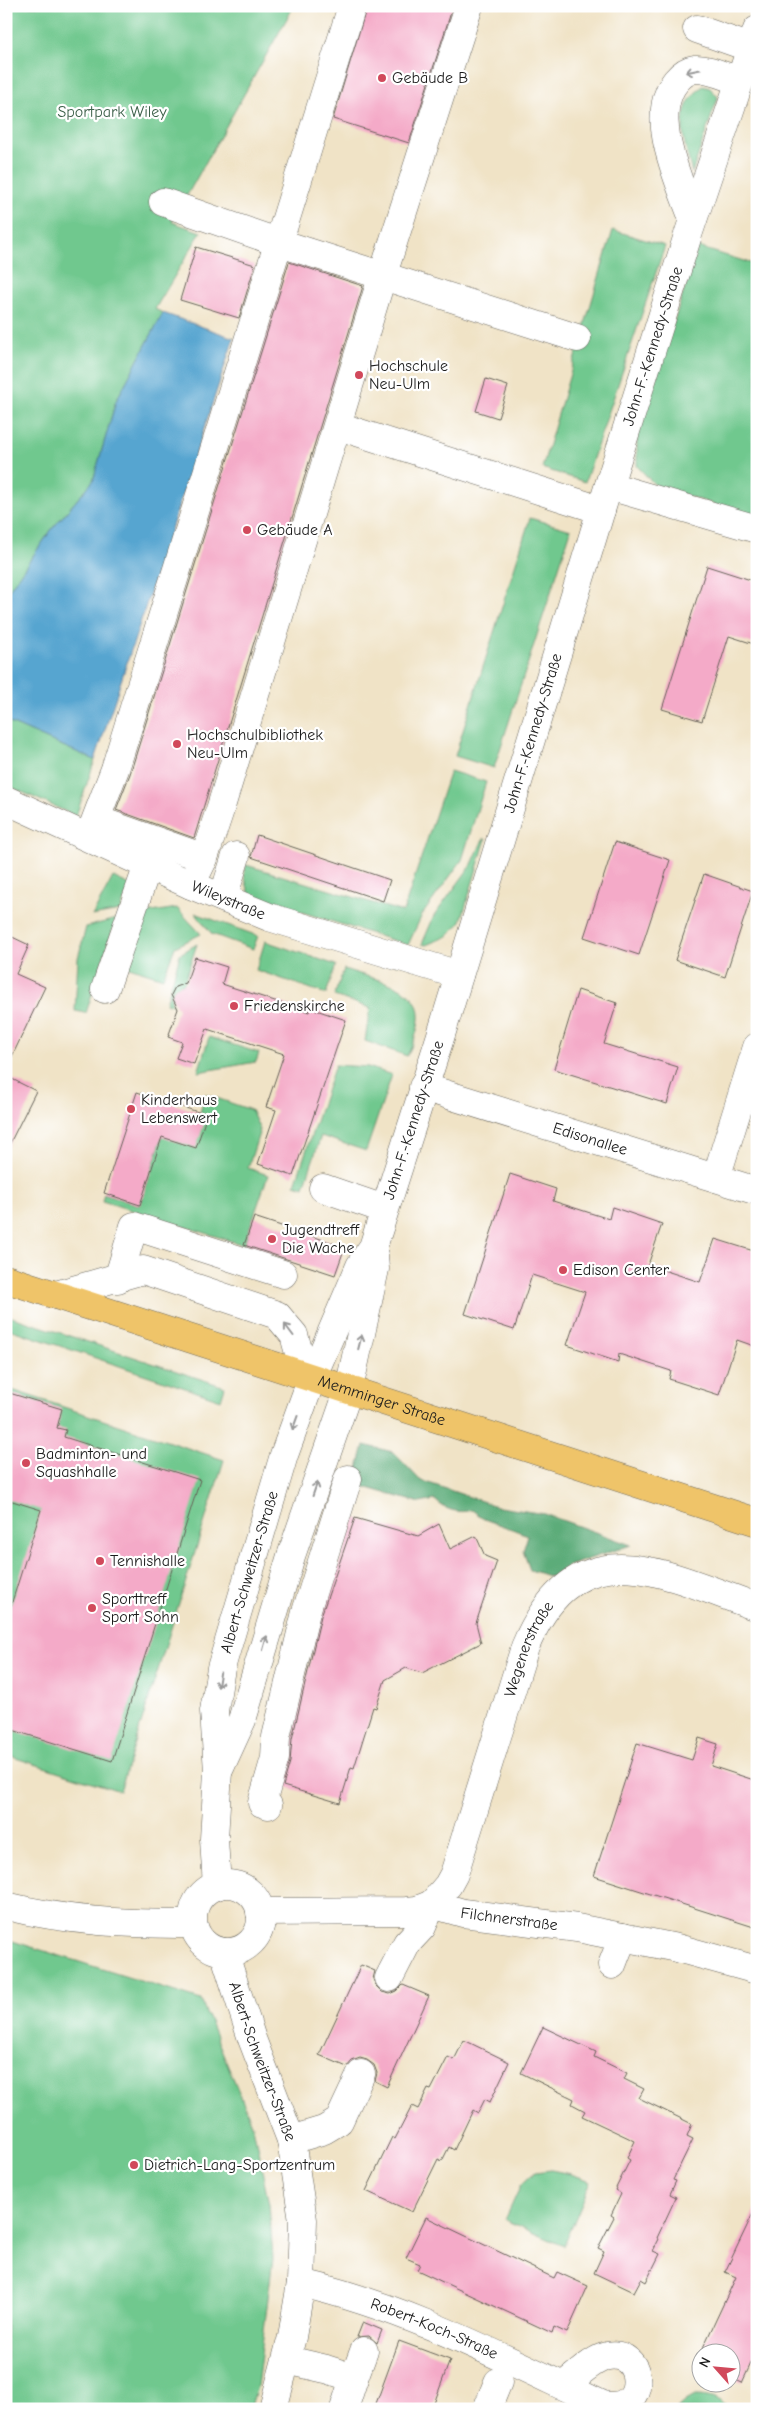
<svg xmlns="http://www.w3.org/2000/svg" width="763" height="2415" font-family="'Comic Neue',sans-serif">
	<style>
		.green { fill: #6fc88e; stroke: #467255 }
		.forest { fill: #5bac79; stroke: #3c644a }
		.water { fill: #57a5d0; stroke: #3a6076 }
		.building { fill: #f4aac8 }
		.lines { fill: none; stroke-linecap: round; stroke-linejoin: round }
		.minor-casing { stroke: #666258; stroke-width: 29 }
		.major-casing { stroke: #666258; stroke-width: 29 }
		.minor { stroke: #fff; stroke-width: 28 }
		.major { stroke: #efc469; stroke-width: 28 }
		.oneway { stroke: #999 }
		.poi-dot { fill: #d1495b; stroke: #fff; stroke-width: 2 }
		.labels { text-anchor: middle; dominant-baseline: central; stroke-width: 4.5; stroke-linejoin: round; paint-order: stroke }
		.poi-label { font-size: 16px; fill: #1c1c1c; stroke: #fff; text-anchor: start }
		.park-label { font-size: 16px; fill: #3d614a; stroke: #fff }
		.street-label { font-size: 16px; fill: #1c1c1c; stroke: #fff }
	</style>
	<rect width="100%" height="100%" fill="#fff"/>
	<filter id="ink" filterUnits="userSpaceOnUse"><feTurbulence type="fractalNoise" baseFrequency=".02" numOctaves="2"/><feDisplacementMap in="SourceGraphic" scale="10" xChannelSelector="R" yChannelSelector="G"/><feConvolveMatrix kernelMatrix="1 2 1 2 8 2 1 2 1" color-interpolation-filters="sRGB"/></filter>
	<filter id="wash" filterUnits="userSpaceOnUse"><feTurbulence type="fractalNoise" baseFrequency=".0096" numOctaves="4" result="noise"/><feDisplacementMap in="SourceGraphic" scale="20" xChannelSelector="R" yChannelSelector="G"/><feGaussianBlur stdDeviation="1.12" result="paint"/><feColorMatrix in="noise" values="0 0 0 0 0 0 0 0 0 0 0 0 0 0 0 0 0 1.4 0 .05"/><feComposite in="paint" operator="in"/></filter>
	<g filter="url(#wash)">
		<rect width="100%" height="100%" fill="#f0e3c6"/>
		<g class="green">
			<path d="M6,6h288l-122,216 29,10 -46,77 8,4 -47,88 -23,80 -41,48 -46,65z"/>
			<path d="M703,86l7,2 8,9 -26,76c-8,-33 -20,-63 11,-87z"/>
			<path d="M613,230l52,16 -80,236 -43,-14z"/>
			<path d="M698,247l59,18v253l-101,-32 -19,-20v-30z"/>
			<path d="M530,518l41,12 -77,238 -39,-12z"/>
			<path d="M6,721l89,39 -19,56 -70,-31z"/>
			<path d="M450,771l36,11 -24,78 -40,55 -14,30 -158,-49 -6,-21 2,-10 157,47z"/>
			<path d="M483,839h3l-25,82 -13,15 -22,9 -4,-1 12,-28 38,-52z"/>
			<path d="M113,877l17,8 -10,26 -28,5z"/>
			<path d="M177,908l24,26 -26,13 -12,31 -40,-13 17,-51z"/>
			<path d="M195,913l63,23 -5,13 -41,-15z"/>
			<path d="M116,919l-30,94 -11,-2 3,-53 8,-31z"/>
			<path d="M265,941l71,24 -10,29 -70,-24z"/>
			<path d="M197,944l-13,39 -11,6 -2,8 1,8 -6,-2 14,-49z"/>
			<path d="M344,969c54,18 97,19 63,87l-42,-15 5,-33 -36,-12z"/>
			<path d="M209,1037l50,16 -3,9 -58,10z"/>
			<path d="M335,1065l33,2 24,8 -26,76 -45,-15 -17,51 -9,-3z"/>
			<path d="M205,1094l46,16 9,20 -12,38 20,7 -24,70 -142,-44 2,-8 36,12 22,-68 45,-22 -7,-2z"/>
			<path d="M6,1315l219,72 -4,13 -215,-72z"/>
			<path d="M6,1388l218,72 -104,331 -114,-36z"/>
			<path d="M6,1939l195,61 52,126 16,78 4,54 -16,129 -7,22h-244z"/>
			<path d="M551,2170l20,4 20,7 -27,65 -59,-26 16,-35 14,-13z"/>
			<path d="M695,2396c13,0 24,2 31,13h-49l9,-8z"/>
		</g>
		<path class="forest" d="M364,1445l29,7 27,28 79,27 46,7 86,31 -63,21 -16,11 -22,-7 -7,-19 5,-16 -44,-16 -12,-9c-14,4 -27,0 -37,-10l-15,3 -66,-19z"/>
		<path class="water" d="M163,313l71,25 -139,422 -89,-39v-127l46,-65 41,-48 23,-80z"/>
		<g id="blocks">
			<g class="building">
				<path d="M367,6h86l-44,137 -76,-24z"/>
				<path d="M196,247l59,18 -16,53 -59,-18z"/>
				<path d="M289,262l74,24 -169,552 -78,-28 14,-36z"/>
				<path d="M486,379l22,7 -10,32 -22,-7z"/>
				<path d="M707,566l50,16v63l-28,-9 -27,85 -40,-12z"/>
				<path d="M257,835l133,45 -7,21 -132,-44z"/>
				<path d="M615,842l55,18 -31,95 -55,-18z"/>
				<path d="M704,874l49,17 -28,86 -50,-17z"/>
				<path d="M6,934l23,11 -13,29 29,13 -39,82z"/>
				<path d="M195,957l32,10 -5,17 87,28 1,-4 36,12 -53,156 -35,-12 18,-54 -10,-3 18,-53 -77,-25 -13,35 -18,-6 6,-16 -14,-5 10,-28 -7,-14 4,-8 11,-4z"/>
				<path d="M578,990l39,13 -13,41 74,23 -11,37 -113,-35z"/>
				<path d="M6,1076l30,15 -30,60z"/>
				<path d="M137,1092l70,23 -11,33 -34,-11 -22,68 -36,-12z"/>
				<path d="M510,1174l46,15 -3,12 56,18 3,-12 50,17 -14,41 52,17 15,-43 42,13v95l-20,-7 -18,55 -50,-16 2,-8 -52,-17 -1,8 -51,-17 18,-53 -53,-17 -18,55 -49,-16z"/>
				<path d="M254,1217l91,30 -10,28 -91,-30z"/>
				<path d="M6,1392l56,17 -5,19 9,2 -2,7 136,43 -88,281 -106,-33v-107l35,-111 -35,-11z"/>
				<path d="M355,1518l63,18 21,-12 11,25 26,-13 9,20 12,5 -21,62 5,20 -59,30 -16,-5 -21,12 -9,28 -3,-1 -19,61 -3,-1 -11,36 -57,-17 7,-24 2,-23 29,-123z"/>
				<path d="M699,1738l19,6 -7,22 46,15v147l-163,-52 43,-133 55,17z"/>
				<path d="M361,1965l14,6 -2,8 3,7 6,6 8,2 7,-3 6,-6 26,11 -42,91 -12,-6 2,-8 -3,-8 -7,-5 -7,-2 -8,3 -5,6 -28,-12z"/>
				<path d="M543,2027l53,25 -2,5 33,16 -3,6 20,10 -5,9 53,26 -5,12 6,3 -20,41 3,1 -6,13 6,3 -19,41 2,1 -6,12 7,3 -14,28 -5,-3 -7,13 -40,-19 10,-22 -6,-3 16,-31 -3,-2 10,-21 -6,-4 15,-30 -3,-2 8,-17 -53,-25 3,-5 -13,-7 2,-5 -53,-26z"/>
				<path d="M464,2040l45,22 -19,40 -5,-3 -7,14 -5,-3 -19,40 -5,-3 -7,14 -4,-2 -26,53 -46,-21 26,-54 3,2 17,-33 6,3 10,-20 3,1 17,-33 6,3z"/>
				<path d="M757,2205v145l-15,33 -12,-6v-25h-29l35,-75 -11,-5z"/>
				<path d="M426,2217l128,61 3,-6 31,14 -21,47 -13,-6 -2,6 -135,-63 3,-6 -14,-6z"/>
				<path d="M363,2322l19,8 -5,13 -8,-7 -12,1z"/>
				<path d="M399,2341l51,19 -18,49h-58z"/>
			</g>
		</g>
	</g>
	<g filter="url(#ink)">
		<use href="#blocks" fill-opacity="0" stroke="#666258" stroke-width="1"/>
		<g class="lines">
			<g class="minor-casing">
				<g id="minor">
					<path d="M697,29l54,19"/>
					<path d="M163,202l117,41 297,95"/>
					<path d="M693,219c-13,-37 -46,-103 -17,-138 5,-6 11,-11 19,-12 14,-1 31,8 45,12"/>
					<path d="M338,426l263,84"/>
					<path d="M609,486l148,43"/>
					<path id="s1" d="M6,800l185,85 78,32 190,58"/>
					<path d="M97,820l107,38"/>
					<path d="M89,837l26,-68 237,-763"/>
					<path d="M191,885l13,-27 16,-48 163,-536 86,-268"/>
					<path d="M223,898l13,-42"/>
					<path d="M105,989l43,-124"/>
					<path id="s2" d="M423,1087l334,104"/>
					<path d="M716,1178l41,-131"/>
					<path d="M323,1188l61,21"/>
					<path d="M118,1279l16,-53 149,48"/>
					<path d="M56,1295l87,-25 134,45 17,20 11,40"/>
					<path d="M219,1770l23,-50 49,-164 58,-167 26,-120 -1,-14"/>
					<path d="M268,1805l-6,-2 13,-45 1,-21 30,-125 42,-133"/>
					<circle cx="227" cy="1918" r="34"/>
					<path id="s3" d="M217,1886l-3,-47 4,-68 -4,-60 7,-43 63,-213 28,-77 48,-112 13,-19 67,-209 161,-528 87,-275 69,-205"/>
					<path d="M6,1906c64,16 122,18 187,18"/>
					<path id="s4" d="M260,1912l146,-1 11,-1 15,-6 31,9 114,15 100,20 80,22"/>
					<path id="s5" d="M224,1952l28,87 39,101 12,80 -2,63 -9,54 -19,72"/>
					<path d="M612,1965l11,-28"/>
					<path id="s6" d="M389,1978l18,-35 15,-16 10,-23 16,-19 6,-11 71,-227c52,-124 137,-73 232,-40"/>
					<path d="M291,2140l33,-10 15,-9 22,-47"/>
					<path id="s7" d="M301,2283c105,24 204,76 302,122 48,10 41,-61 1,-48 -14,5 -29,20 -41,29"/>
					<path d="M287,2360l39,9 28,9 -10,31"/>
					<path d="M354,2378l10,-27"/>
					<path d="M487,2409l11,-27"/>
				</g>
			</g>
			<g class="major-casing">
				<g id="major">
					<path id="s8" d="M6,1279l751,243"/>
				</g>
			</g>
			<use href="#minor" class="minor"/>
			<use href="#major" class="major"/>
		</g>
		<defs><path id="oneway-shaft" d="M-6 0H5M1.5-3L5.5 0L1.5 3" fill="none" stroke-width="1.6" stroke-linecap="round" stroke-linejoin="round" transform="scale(1.25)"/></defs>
		<g class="oneway">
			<use href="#oneway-shaft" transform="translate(693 71) rotate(169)"/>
			<use href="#oneway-shaft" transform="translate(289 1330) rotate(-127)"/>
			<use href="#oneway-shaft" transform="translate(360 1342) rotate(-76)"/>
			<use href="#oneway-shaft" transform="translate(295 1423) rotate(110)"/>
			<use href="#oneway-shaft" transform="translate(315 1489) rotate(-71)"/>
			<use href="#oneway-shaft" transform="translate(265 1643) rotate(-74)"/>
			<use href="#oneway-shaft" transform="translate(219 1680) rotate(99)"/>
		</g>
	</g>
	<g class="poi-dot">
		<circle cx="382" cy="78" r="5"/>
		<circle cx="359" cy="375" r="5"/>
		<circle cx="247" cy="530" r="5"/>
		<circle cx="177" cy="744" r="5"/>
		<circle cx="234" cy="1006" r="5"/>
		<circle cx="131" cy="1109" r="5"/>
		<circle cx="272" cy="1239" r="5"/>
		<circle cx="563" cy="1270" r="5"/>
		<circle cx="26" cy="1463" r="5"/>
		<circle cx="100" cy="1561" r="5"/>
		<circle cx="92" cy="1608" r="5"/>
		<circle cx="134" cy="2165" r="5"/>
	</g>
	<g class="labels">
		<g class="poi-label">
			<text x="392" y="78">Gebäude B</text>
			<text x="369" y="366">Hochschule<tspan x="369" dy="18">Neu-Ulm</tspan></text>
			<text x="257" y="530">Gebäude A</text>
			<text x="187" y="735">Hochschulbibliothek<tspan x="187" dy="18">Neu-Ulm</tspan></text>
			<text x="244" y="1006">Friedenskirche</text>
			<text x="141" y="1100">Kinderhaus<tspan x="141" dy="18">Lebenswert</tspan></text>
			<text x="282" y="1230">Jugendtreff<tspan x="282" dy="18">Die Wache</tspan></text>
			<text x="573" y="1270">Edison Center</text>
			<text x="36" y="1454">Badminton- und<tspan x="36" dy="18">Squashhalle</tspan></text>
			<text x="110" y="1561">Tennishalle</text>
			<text x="102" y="1599">Sporttreff<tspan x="102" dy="18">Sport Sohn</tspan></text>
			<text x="144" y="2165">Dietrich-Lang-Sportzentrum</text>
		</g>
		<g class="park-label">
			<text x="112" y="112">Sportpark Wiley</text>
		</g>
		<g class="street-label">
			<text stroke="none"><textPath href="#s3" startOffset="1611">John-F.-Kennedy-Straße</textPath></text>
			<text stroke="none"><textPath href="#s3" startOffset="1206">John-F.-Kennedy-Straße</textPath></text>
			<text stroke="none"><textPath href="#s1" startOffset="244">Wileystraße</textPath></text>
			<text stroke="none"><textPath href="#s3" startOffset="801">John-F.-Kennedy-Straße</textPath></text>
			<text stroke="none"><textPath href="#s2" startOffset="175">Edisonallee</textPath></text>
			<text stroke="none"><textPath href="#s8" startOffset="395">Memminger Straße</textPath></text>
			<text stroke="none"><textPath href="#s3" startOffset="319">Albert-Schweitzer-Straße</textPath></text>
			<text stroke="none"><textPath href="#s6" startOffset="361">Wegenerstraße</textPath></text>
			<text stroke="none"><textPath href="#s4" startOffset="252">Filchnerstraße</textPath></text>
			<text stroke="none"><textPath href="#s5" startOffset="116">Albert-Schweitzer-Straße</textPath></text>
			<text stroke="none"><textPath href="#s7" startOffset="141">Robert-Koch-Straße</textPath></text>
		</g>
	</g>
	<rect width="763" height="2415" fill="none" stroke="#fff" stroke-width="25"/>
	<g transform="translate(716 2368) rotate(297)"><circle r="24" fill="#ffffff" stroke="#a4a4a4"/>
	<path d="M0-4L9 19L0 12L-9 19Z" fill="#d1495b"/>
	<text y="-8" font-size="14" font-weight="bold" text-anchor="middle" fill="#1c1c1c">N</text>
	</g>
</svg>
